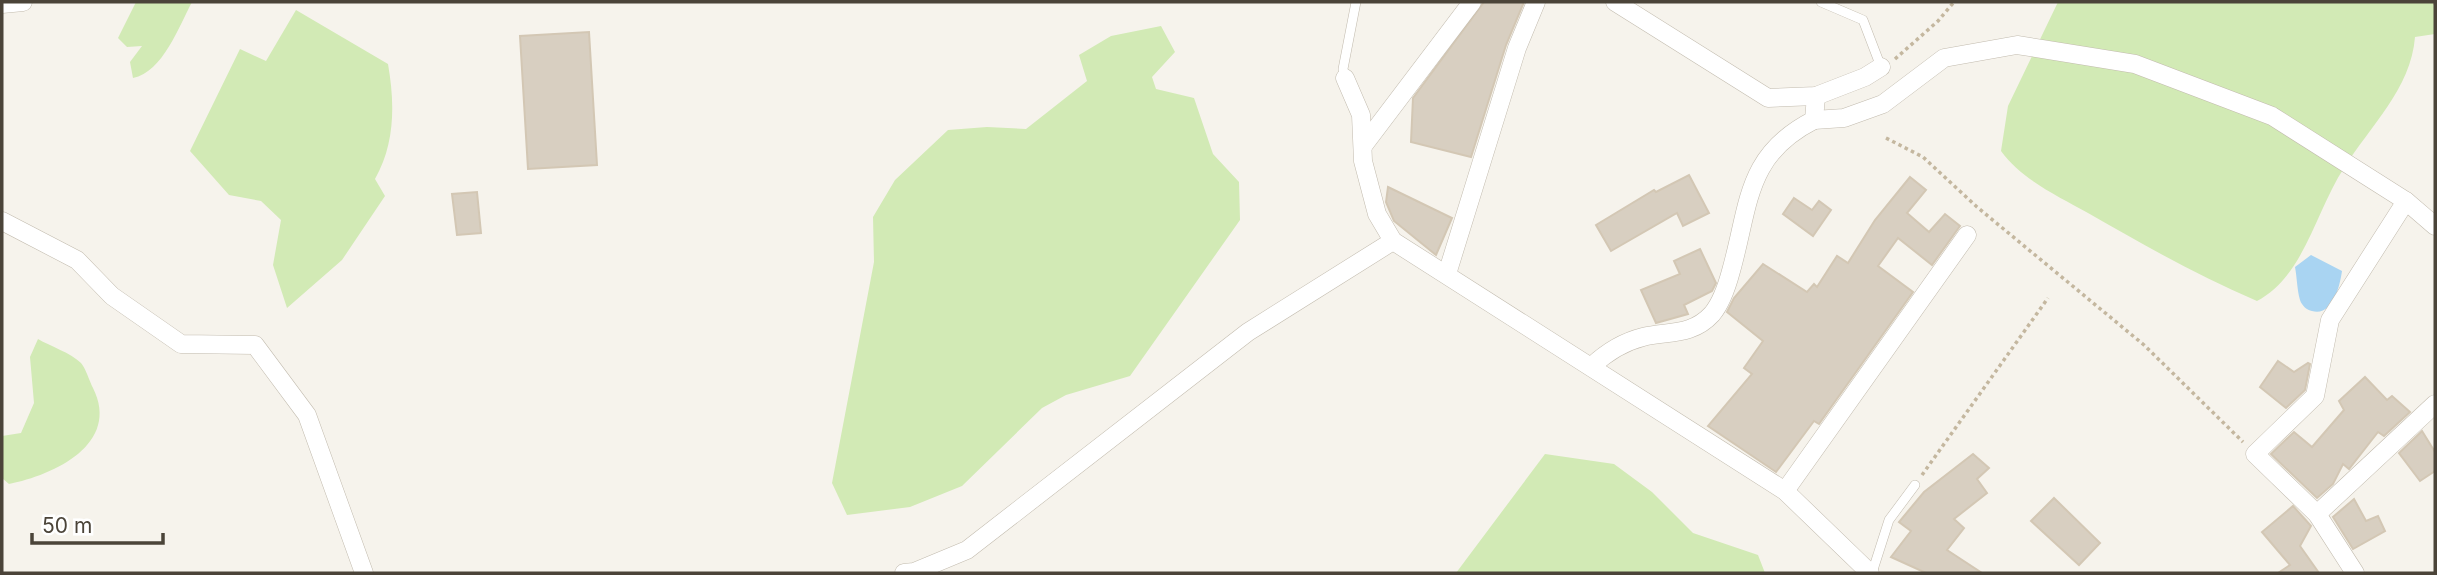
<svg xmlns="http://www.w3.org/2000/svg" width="2437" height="575" font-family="Inter,sans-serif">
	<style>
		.green { fill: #d2eab5 }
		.water { fill: #a9d4f2 }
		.building { fill: #d8cfc1; stroke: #d3c7b4; stroke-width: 2 }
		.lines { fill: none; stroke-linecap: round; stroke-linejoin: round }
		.lane-casing { stroke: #c2bbae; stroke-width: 10 }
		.street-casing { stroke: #c2bbae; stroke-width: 19 }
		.path { stroke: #c4b79f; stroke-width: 3.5; stroke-dasharray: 3.5 3.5; stroke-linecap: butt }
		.lane { stroke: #fff; stroke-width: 9 }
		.street { stroke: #fff; stroke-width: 18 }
	</style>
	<rect width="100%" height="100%" fill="#f6f3ec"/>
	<g class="green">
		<path d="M136,2h56c-13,24 -29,70 -59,76l-3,-16 12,-16 -15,1 -9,-9z"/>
		<path d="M2058,2h377v32l-20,3c-4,52 -45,89 -71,131 -28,42 -40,109 -87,133 -59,-25 -113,-56 -169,-88 -30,-17 -66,-33 -87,-62l7,-45z"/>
		<path d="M296,10l92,54c7,40 7,80 -13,115l10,17 -43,64 -55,48 -14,-43 8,-45 -20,-19 -32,-6 -39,-44 50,-102 26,12z"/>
		<path d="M1161,26l14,26 -23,25 4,12 38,9 19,56 26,28 1,38 -110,156 -64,19 -24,13 -80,78 -52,21 -63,8 -15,-32 42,-221 -1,-45 22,-37 53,-50 39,-3 39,2 61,-48 -8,-26 32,-19z"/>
		<path d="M38,339c12,7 33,14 43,24 5,6 8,17 12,25 28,56 -39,87 -84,96l-7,-6v-42l19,-3 13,-30 -4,-46z"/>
		<path d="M1545,454l69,10 38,28 41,41 65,22 7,18h-309z"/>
	</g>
	<path class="water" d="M2311,255l31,16c-2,14 -9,46 -30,40 -5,-1 -10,-5 -12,-11 -3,-10 -3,-23 -5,-33z"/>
	<g class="building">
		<path d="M1484,2h40l-18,43 -35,112 -60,-15 2,-44z"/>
		<path d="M589,32l8,133 -69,4 -8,-133z"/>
		<path d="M1689,175l20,38 -26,13 -6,-13 -66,38 -15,-26 58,-35 2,2z"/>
		<path d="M1910,177l16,13 -19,23 22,19 16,-18 15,12 -28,39 -34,-27 -20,28 35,26 -94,132 -5,-3 -38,51 -68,-46 44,-52 -8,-6 19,-27 -36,-29 7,-14 29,-34 44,28 7,-8 3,3 20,-31 11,7 27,-43z"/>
		<path d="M1388,187l64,31 -16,37 -42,-34 -8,-19z"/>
		<path d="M477,192l4,41 -24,2 -5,-41z"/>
		<path d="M1794,198l18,12 7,-9 12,9 -18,26 -30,-22z"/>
		<path d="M1700,249l16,34 -4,8 -28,14 4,9 -32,9 -15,-33 39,-16 -6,-13z"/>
		<path d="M2278,361l16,11 14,-9 2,1 -5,26 -19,18 -26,-21z"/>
		<path d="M2365,377l22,23 5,-4 18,16 -26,24 -6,-4 -29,37 -6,-5 -10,20 -16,14 -46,-44 23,-22 18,15 32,-37 -5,-9z"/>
		<path d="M2422,431l13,21v19l-15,10 -21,-28z"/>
		<path d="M1973,454l16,14 -12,11 10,14 -33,26 10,9 -17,22 35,23h-56l-35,-16 20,-26 -12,-9 25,-30z"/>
		<path d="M2054,498l46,45 -21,22 -48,-44z"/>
		<path d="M2354,499l12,22 12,-5 7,15 -32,18 -20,-32z"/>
		<path d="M2293,506l18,20 -11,20 19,27h-41l12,-8 -28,-33z"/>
	</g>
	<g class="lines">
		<g class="lane-casing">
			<g id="lane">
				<path d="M1821,2l42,18 18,47"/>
				<path d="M1345,78l-2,-9 13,-67"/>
				<path d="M1872,573l17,-53 26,-35"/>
			</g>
		</g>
		<g class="street-casing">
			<g id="street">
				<path d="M1615,2l153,96 48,-2 49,-19 16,-10"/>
				<path d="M2,4l21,-2"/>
				<path d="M1345,78l16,37 2,46 14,53 16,27 392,250 85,82"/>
				<path d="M1814,120l30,-2 39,-14 61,-46 73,-13 118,19 137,52 134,85 29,25"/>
				<path d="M1363,146l109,-144"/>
				<path d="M2,221l75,39 35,36 69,48 74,1 52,70 57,158"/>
				<path d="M1447,274l70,-226 19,-46"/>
				<path d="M1592,366c15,-14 31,-24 51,-29 25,-6 49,-1 69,-23 10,-12 15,-28 19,-43 19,-67 14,-116 83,-151l2,-24"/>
				<path d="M1785,491l182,-256"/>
				<path d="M2317,514l118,-110"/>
				<path d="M904,573l10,-1 53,-22 281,-218 145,-91"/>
				<path d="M2355,573l-38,-59 -62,-60 60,-58 15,-76 76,-119"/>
			</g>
		</g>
		<g class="path">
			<path d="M2435,2v3"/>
			<path d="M1895,59l43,-38 16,-19"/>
			<path d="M1886,138l37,19 54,50 167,138 99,97"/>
			<path d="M1922,475l126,-177"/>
		</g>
		<use href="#lane" class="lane"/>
		<use href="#street" class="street"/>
	</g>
	<rect width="2437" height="575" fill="none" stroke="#4b4439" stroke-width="7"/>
	<path d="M32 533v10h131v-10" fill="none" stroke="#4b4439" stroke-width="3.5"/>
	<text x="42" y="533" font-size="21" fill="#4b4439" stroke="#ffffff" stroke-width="5" paint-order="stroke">50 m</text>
</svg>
